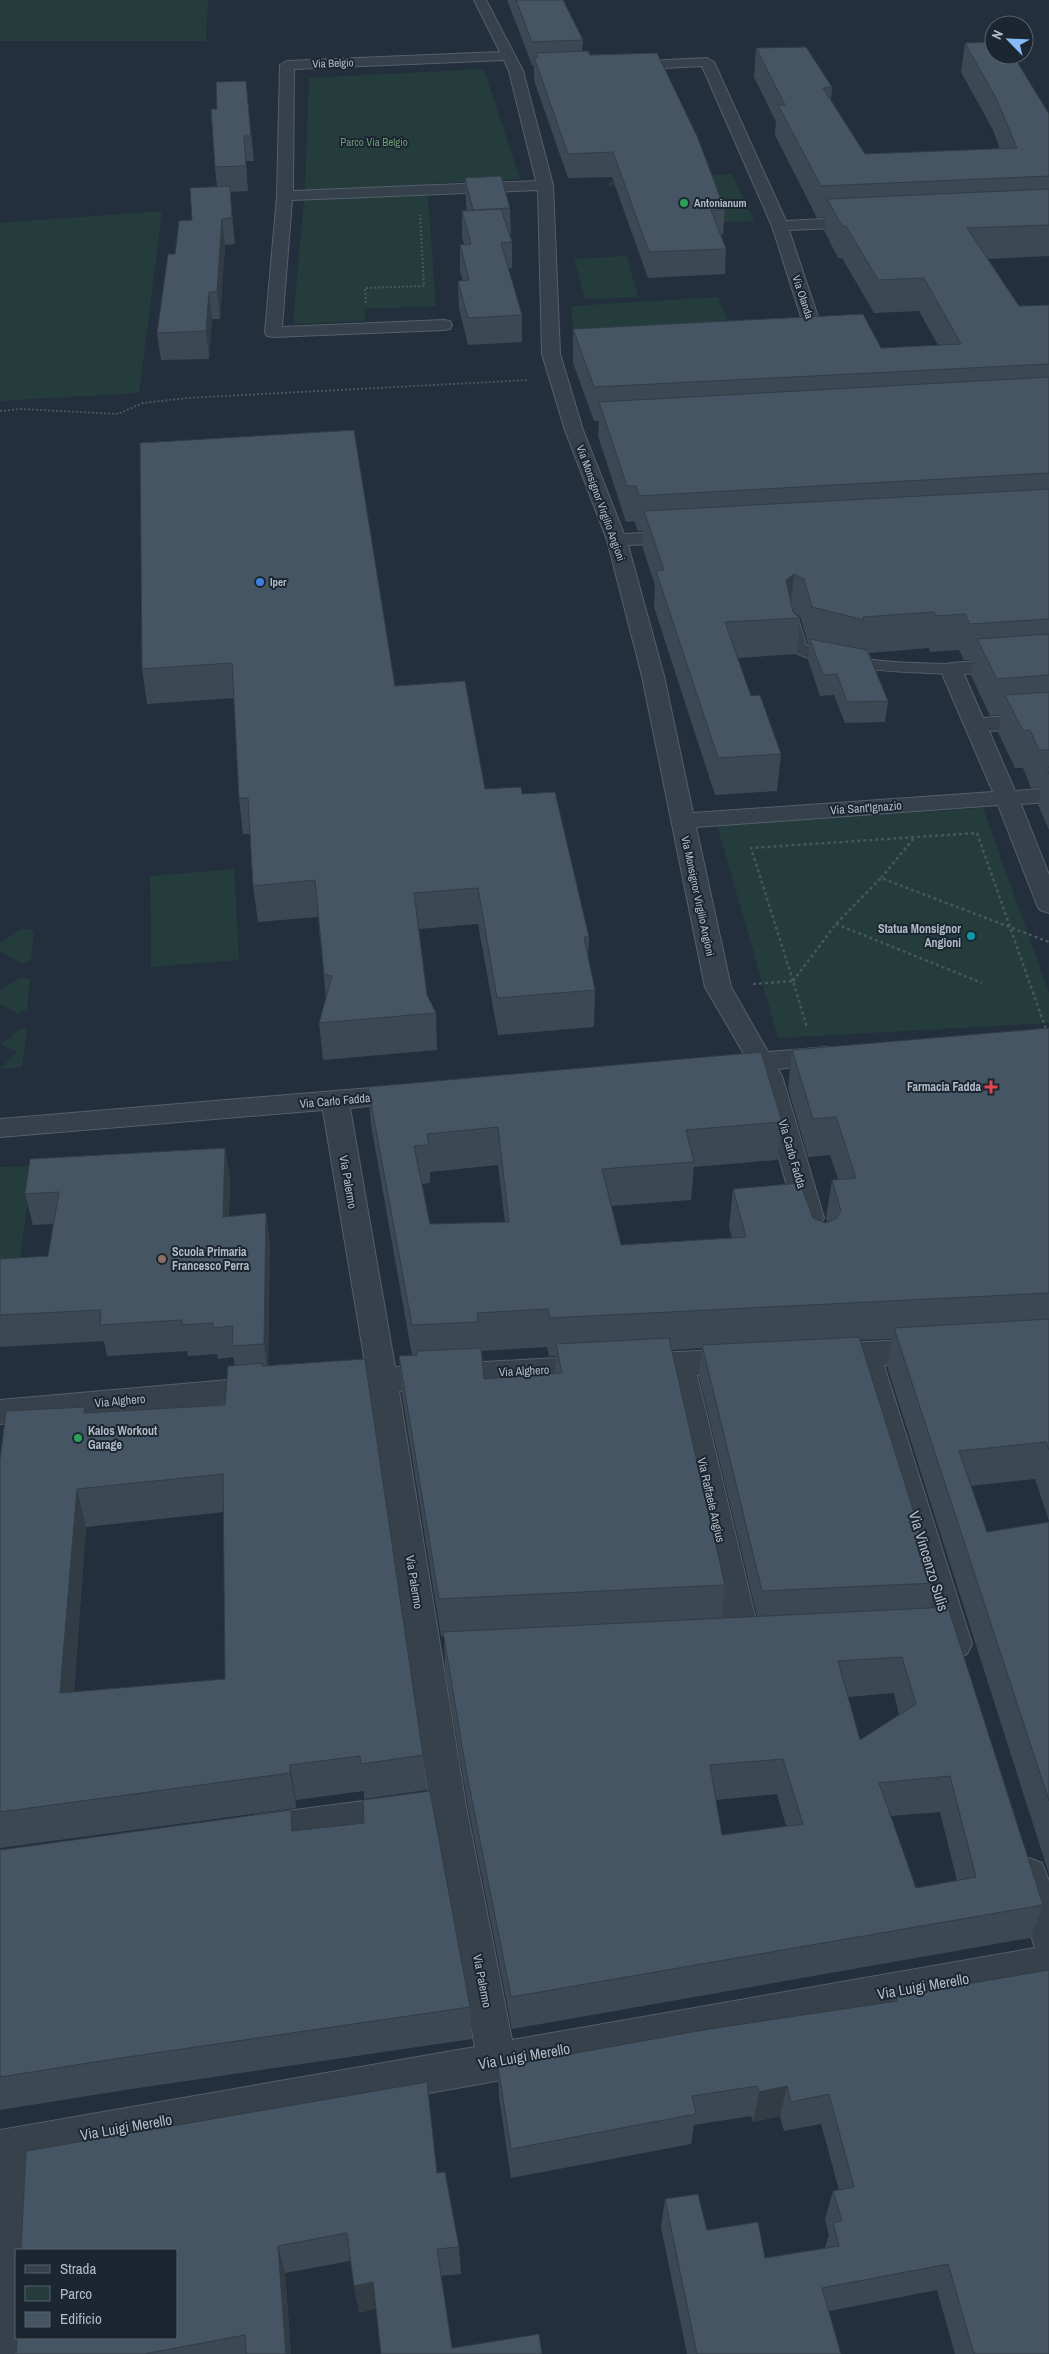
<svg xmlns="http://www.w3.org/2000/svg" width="1049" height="2354" font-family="'Archivo Narrow',sans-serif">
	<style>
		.green { fill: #253c3d }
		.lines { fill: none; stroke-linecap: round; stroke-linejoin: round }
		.lane-casing { stroke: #555f6a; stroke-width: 2 }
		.street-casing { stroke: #555f6a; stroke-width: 2 }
		.path-far1 { stroke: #43595a; stroke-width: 2; stroke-dasharray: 2 2; stroke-linecap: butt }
		.path { stroke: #43595a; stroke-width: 2.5; stroke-dasharray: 3 3; stroke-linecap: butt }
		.lane { fill: #37414c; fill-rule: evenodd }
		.street { fill: #37414c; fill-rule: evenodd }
		.wall { fill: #3c4955; fill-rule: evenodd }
		.shaded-wall { fill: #313c45 }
		.building { fill: #465563; stroke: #313c45; fill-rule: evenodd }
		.leisure-dot { fill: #2e9e5b; stroke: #1c2631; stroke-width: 2 }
		.shop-dot { fill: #3f7fe0; stroke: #1c2631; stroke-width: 2 }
		.culture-dot { fill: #0f9aa8; stroke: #1c2631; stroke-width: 2 }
		.health-dot { fill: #e0444e; stroke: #1c2631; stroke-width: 2 }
		.education-dot { fill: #8d6e63; stroke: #1c2631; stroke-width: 2 }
		.labels { text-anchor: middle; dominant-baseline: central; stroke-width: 4; stroke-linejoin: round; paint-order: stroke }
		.far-street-label { font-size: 11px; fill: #b2bcc8; stroke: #1c2631 }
		.far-park-label { font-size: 11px; fill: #699971; stroke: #1c2631 }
		.far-poi-label { font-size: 11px; font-weight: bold; fill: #b2bcc8; stroke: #1c2631; text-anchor: start }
		.street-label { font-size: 12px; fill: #b2bcc8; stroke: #1c2631 }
		.poi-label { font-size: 12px; font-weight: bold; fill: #b2bcc8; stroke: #1c2631; text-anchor: end }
		.near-street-label { font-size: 15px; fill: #b2bcc8; stroke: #1c2631 }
	</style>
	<rect width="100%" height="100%" fill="#232f3c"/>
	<g class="green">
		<path d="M0,0h208l-2,41h-206z"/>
		<path d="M484,69l36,110 -93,5 9,122 -71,3v12l-72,3 12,-136 4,-110z"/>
		<path d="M732,174l22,47 -124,5 -15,-40h-7l2,-5z"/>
		<path d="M162,211l-23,182 -139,8v-178z"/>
		<path d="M627,256l11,41 -53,2 -11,-40z"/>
		<path d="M718,297l14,36 -159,8 -1,-35z"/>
		<path d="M983,808l66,185v30l-271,15 -61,-213z"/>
		<path d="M234,869l5,91 -88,7 -1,-91z"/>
		<path d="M22,929h9l3,3 -3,28 -9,4 -22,-13v-8z"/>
		<path d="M22,977l8,3 -3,30 -9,4 -18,-10v-15z"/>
		<path d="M24,1028l3,3 -5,36 -22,2 17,-17 -15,-7v-3l12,-6 -2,-2z"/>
		<path d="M33,1166l-17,119 -16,1v-119z"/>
	</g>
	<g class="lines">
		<g class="lane-casing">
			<path id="lane" d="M791,614l7,4 8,27c47,17 95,18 145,19l8,5 -8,5c-28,-1 -145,-4 -160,-26l-7,-30z"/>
		</g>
		<g class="street-casing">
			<g id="street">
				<path d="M474,0h12l37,71 30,114 7,169 23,76 41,104 56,-3 7,2 3,4 -3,4 -7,2 -52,2 36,131 29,137 300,-21 -53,-123 4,-4 7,-2 98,-7v12l-85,6 19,44 66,-5v14l-60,4 26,60 34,-3v14l-28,2 28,71v38l-9,-3 -3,-5 -39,-100 -302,22 35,160 37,65 60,-5 9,3 4,6 -4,6 -59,7 4,7 42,142 -4,7 -10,3 -10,-3 -4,-7 -40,-142 -3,-5 -9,1 -9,-3 -4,-6 4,-6 9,-3 -39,-67 -63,-311 -35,-136 -42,-110 -23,-76 -4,-164 -246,10 -10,127 162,-7 6,1 2,4 -2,4 -6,1 -171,7 -6,-1 -2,-4 12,-136 3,-131 7,-4 213,-9zM504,60l5,11 27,110 -243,10 1,-122z"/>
				<path d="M707,58l7,4 72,159 75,-4 6,2 2,3 -2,3 -6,2 -72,3 38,114 -3,4h-23l-3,-4 3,-4 7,-1 -36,-113 -70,-160 -77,4 -7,-4 7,-4z"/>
				<path d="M407,1085l9,3 4,6 -4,6 -66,8 45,259 197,-11 11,4 4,8 -4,8 -11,4 -193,11 67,415 46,234 523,-92 -24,-73 5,-12 13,-5 13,5 7,18v101l-1022,183 -3,85h-8v88l5,1 -6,15h-15v-224l475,-83 -45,-241 -61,-413 -39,2 -11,-4 -4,-8 4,-8 11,-4 36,-2 -43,-259 -323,27v-18z"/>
				<path d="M926,1339l10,4 5,8 -5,8 -10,4 -42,2 88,279 -5,10 -12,5 -12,-5 -5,-10 -83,-278 -28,2 -11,-4 -4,-8 4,-8 11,-4z"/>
				<path d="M737,1349l11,4 4,8 -4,8 -11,4 -40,2 63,262 -5,10 -12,4 -12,-4 -5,-10 -58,-261 -31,2 -11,-4 -4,-8 4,-8 11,-4z"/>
				<path d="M262,1377l11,4 4,8 -4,8 -11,4 -262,23v-24z"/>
				<path d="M402,1796l13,4 5,12 -5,12 -13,4 -146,21 -13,-5 -5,-12 5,-12 13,-5z"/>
			</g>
		</g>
		<g class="path-far1">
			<path d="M366,303l-1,-15 59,-2 -4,-71"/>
			<path d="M0,411l20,-2 98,5 25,-11 44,-5 342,-18"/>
		</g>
		<g class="path">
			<path d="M881,878l33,-40"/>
			<path d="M836,924l146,59"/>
			<path d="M793,981l-42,-133 226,-15 72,205"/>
			<path d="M793,981l43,-57 45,-46 168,64"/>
			<path d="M753,984l40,-3 14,47"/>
		</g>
		<use href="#lane" class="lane"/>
		<use href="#street" class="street"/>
	</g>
	<g class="wall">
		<path d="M507,0h56l20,40 -1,11 8,4 135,155 -2,24 -2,1 5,14 -1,25 -77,4 -36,-101 -44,1 -34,-98v-15h-2z"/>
		<path d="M965,43l84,71v142l-61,3 31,47 30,-1v525l-11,-25 4,-18 -11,1 -8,-20h-8l-17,-36 4,-17 -12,1 -19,-41 3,-15h-10l-5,-10 -29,2 -1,-4 -60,5 19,48 -3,21 -40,1 -11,-28 -14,1 -12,-36 2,-16h-2l-8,-28 -7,-4 7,6 -3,36 -60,4 14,38 30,58 -4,37 -62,4 -61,-188 1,-22 -13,-39 1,-15h-5l-4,-10 -8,1 -28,-86 1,-15h-5l-21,-58v-34l308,19 57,-3 -19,-34 -45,2 -32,-55h-4l-14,-28 1,-13 -8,1 -42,-83 1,-13 -22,-45 2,-29 76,39 -1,13 34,54 135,-5 -7,-19 -32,-58z"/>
		<path d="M246,81l8,80h-8l2,30 -18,1 5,52 -10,1 -5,74h-8l-3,40 -48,1 -4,-27 18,-79 17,-34 25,-34 -2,-19 2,-58z"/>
		<path d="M465,178l45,30 1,26h-1l2,8v26l-4,1 14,46v27l-54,3 -9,-37 -1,-27h5l-3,-10v-26h4l-2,-8v-26l5,-1 -1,-6z"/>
		<path d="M140,443l255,243 90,103 37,5 67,143 -1,24 7,29 -1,37 -96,8 -20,-111 -59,5 8,66 9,18 1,37 -114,10 -4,-37 7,-24 -8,-82 -60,5 -5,-36 -3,-52h-7l-4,-36 -5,-100 -87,6 -5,-35z"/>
		<path d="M1049,1028v493l-14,-42 -64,7 16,46 62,-10v352l-162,-508 5,-27 -32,1 76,243 -6,25 113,297 -13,33 -518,91 -44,-223 -23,-137 -1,-33h-3l-39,-241 -3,-39 13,-1 -41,-230 -3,-38 414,35 -5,38 -83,7 -3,33 -80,6 10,39 111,-7 -3,-11 4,-38 92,34 2,-1 -1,-4 6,-38 6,-1 -8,-24 -22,2 -20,-69 4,-38zM498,1165l7,57 -75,2 -8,-40 8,-1v-11zM547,1347l2,9h7l-1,17 -71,6 -3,-28zM702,1348l-3,28 58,240 -36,2 4,-33 -53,-235zM894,1693l5,22 -39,25 -12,-43zM777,1794l9,32 -64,9 -6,-35zM940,1812l17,69 -41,7 -25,-72z"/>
		<path d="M225,1148l5,32 -1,36 37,-3 4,32 -2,121 155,389 3,35 -62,9v-8l-68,9v8l-296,40v-388l86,-47 139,-8 10,-39 -2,-9 -15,2 -1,-5 -29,2 -1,-5 -80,5 -3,-15 -104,6v-88l48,-3 5,-32 -20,1 -8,-31zM224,1512l1,167 -151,13 12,-165z"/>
		<path d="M291,1810l4,21 175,176 2,32 -347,51 -125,20v-260z"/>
		<path d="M896,1996l153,358h-94l-18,-64 -108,21 12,43h-154l-26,-127 4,-28 42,31 58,28 60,-10 4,-13 -4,-16 8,-28 6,-1 -18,-66 -37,7 -4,-15 -27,6 -2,-6 -57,9 -3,19 -180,34 -12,-81 -1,-30 396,-66z"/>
		<path d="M437,2173l22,74 2,27 -20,2 11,72 -70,6 -6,-46 -17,5 -9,-52 -65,12 6,81h-275l160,-104z"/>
	</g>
	<g class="shaded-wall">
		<path d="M230,186l2,25 3,33 -3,-26z"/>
		<path d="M222,219l3,26 -5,74 -3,-27z"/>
		<path d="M209,292l3,27 -3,40 -3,-28z"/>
		<path d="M794,574l-4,36 -4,-30z"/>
		<path d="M225,1148l5,32 -2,68 -5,-31z"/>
		<path d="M266,1213l4,32 -2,130 -4,-31z"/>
		<path d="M77,1489l9,38 -15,202 -11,-36z"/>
		<path d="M290,1765l6,35v8l-6,-35z"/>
		<path d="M291,1810l6,35 -5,-14z"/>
		<path d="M787,2086l-7,30 -27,6 6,-30z"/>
		<path d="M278,2246l7,27 6,81h-5z"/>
		<path d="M373,2282l5,26 -19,5 -5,-27z"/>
	</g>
	<g class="building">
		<path d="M516,0h47l20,40 -51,2z"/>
		<path d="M994,42v13h19l36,59v62l-228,10 -43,-81h7l-29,-57 50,-1 26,40 -9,1 42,66 152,-6 -20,-48 -32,-57z"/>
		<path d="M588,51l2,4 67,-2 40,83 28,74h-14l15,39 -77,3 -36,-100 -45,2 -34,-97h4l-2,-4z"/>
		<path d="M246,81l5,55h-7l2,30 -31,1 -4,-58h6l-1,-27z"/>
		<path d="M501,176l9,32 -37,2 -8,-32z"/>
		<path d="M230,186l2,32 -10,1 -5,73h-8l-3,39 -49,2 11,-79h7l4,-33 13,-1 -2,-32z"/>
		<path d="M1049,189v36l-82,3 52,78 30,-1v59l-455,23 -21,-58 290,-15 18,34 80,-4 -37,-66 -46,2 -32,-54h-4l-15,-27z"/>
		<path d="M501,209l11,33 -11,1 21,72 -54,3 -10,-37 11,-1 -9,-35 11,-1 -9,-33z"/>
		<path d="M1049,377v96l-410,23 -3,-10h-9l-28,-84z"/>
		<path d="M354,430l41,256 70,-5 20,108 36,-2 1,7 33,-2 34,145h-5l11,53 -98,8 -19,-110 -64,5 13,102 9,18 -117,10 13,-47 -8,-2 -9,-94 -62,6 -5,-88h-9l-7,-135 -90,6 -2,-226z"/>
		<path d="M1049,489v130l-79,5 -5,-10 -29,2 -2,-4 -71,5 1,3 -52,-13 -8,-28 -10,-5 -8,6 7,32 7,6 -75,4 26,74 9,-1 21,59 -63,4 -62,-187 8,-1 -20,-59z"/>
		<path d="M1049,634v41l-52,4 -20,-40z"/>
		<path d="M810,639l57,11 21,51 -41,1 -10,-28 -14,1z"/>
		<path d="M1049,692v58h-10l-9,-20 -7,1 -18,-36z"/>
		<path d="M1046,767h3v7z"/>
		<path d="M1049,1028v265l-499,25 -2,-9 -71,4 1,9 -66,3 -44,-238 393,-35 21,70 -96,8 8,32 -92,7 19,76 125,-8 -13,-48 67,-6 13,35 12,5 11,-4 5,-8 -9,-31 24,-2 -20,-61 -23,2 -21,-69zM498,1127l11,95 -79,2 -16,-78 15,-1 -2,-11z"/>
		<path d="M225,1148l-2,69 43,-4 -2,131 -32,2 1,-20 -20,2v-5l-31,2v-5l-82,5 1,-15 -101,5v-56l48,-3 11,-64 -34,2 5,-35z"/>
		<path d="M1049,1319v131l-3,-8 -87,9 28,81 62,-10v279l-155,-473z"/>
		<path d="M859,1337l77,246 -174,8 -60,-246z"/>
		<path d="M669,1338l56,247 -286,14 -40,-243 18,-1v-4l64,-3 3,31 78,-6 -6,-29z"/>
		<path d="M365,1359l58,396 -62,9 -1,-8 -70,9v8l-290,39v-352l6,-49 79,-4 -1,6 141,-8 3,-39 34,-3v3zM223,1474l2,205 -165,14 17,-204z"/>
		<path d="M948,1607l95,298 -532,92 -45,-227 -23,-138zM902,1657l14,47 -56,36 -22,-79zM783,1759l20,65 -81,11 -12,-70zM950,1776l26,101 -60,11 -37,-105z"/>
		<path d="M430,1791l40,216 -356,52 -114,18v-227l291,-40 1,21 72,-8 -1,-23z"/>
		<path d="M1049,1970v384h-75l-26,-90 -126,24 19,66h-144l-32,-155 33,-5 9,36 51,-8 7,36 74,-12 -6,-24 9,-1 -9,-30 21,-4 -25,-93 -38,8 -4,-16 -28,6 -2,-6 -65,10 4,18 -185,35 -13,-82 211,-38 188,-28 -1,-5z"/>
		<path d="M427,2082l10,91 8,-1 14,75 -22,2 15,99 87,-14 3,20h-161l-8,-72 -19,4 -7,-53 -69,13 8,108h-40l-1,-19 -101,19h-128l1,-16h159v-88h-155l5,-99z"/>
	</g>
	<g class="leisure-dot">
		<circle cx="684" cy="203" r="5"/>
		<circle cx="78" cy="1438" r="5"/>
	</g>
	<circle class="shop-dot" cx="260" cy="582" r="5"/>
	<circle class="culture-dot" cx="971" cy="936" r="5"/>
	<path class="health-dot" d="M988.5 1079.5h5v5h5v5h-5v5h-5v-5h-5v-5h5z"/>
	<circle class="education-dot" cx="162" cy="1259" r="5"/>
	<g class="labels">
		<g class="far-street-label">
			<text transform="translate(333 63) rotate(-2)">Via Belgio</text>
			<text transform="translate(803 297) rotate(72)">Via Olanda</text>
			<text transform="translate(601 503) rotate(70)">Via Monsignor Virgilio Angioni</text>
			<text transform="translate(698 896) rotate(78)">Via Monsignor Virgilio Angioni</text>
		</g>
		<g class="far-park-label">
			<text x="374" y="142">Parco Via Belgio</text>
		</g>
		<g class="far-poi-label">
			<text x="694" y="203">Antonianum</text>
			<text x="270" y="582">Iper</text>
		</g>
		<g class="street-label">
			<text transform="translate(866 808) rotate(-4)">Via Sant'Ignazio</text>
			<text transform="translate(335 1101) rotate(-5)">Via Carlo Fadda</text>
			<text transform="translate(792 1154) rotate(74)">Via Carlo Fadda</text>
			<text transform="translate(348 1182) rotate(80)">Via Palermo</text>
			<text transform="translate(524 1371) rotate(-3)">Via Alghero</text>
			<text transform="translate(120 1401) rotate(-5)">Via Alghero</text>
			<text transform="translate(711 1500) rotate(77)">Via Raffaele Angius</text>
			<text transform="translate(414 1582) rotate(81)">Via Palermo</text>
			<text transform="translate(482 1981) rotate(79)">Via Palermo</text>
		</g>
		<g class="poi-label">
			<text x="961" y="929">Statua Monsignor<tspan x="961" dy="14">Angioni</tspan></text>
			<text x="981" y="1087">Farmacia Fadda</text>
			<text x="172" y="1252" text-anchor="start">Scuola Primaria<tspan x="172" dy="14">Francesco Perra</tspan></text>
			<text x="88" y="1431" text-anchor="start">Kalos Workout<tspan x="88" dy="14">Garage</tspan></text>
		</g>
		<g class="near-street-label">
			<text transform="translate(929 1561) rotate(73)">Via Vincenzo Sulis</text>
			<text transform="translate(923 1986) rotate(-10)">Via Luigi Merello</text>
			<text transform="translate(524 2056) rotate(-10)">Via Luigi Merello</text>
			<text transform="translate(126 2127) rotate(-10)">Via Luigi Merello</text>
		</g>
	</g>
	<rect x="15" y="2249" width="162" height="90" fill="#1c2631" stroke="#58626d"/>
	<rect x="25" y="2265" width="25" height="8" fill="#37414c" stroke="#58626d"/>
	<text x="60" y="2274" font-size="15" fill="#b2bcc8">Strada</text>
	<rect x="25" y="2286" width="25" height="15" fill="#253c3d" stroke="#58626d"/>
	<text x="60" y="2299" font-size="15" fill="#b2bcc8">Parco</text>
	<rect x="25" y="2312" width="25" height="15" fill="#465563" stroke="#58626d"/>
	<text x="60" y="2324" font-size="15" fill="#b2bcc8">Edificio</text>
	<g transform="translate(1009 40) rotate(294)"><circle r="24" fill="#1c2631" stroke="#58626d"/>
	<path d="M0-4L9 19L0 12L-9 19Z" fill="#87bbf8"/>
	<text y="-8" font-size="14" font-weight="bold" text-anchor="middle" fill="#b2bcc8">N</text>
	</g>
</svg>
